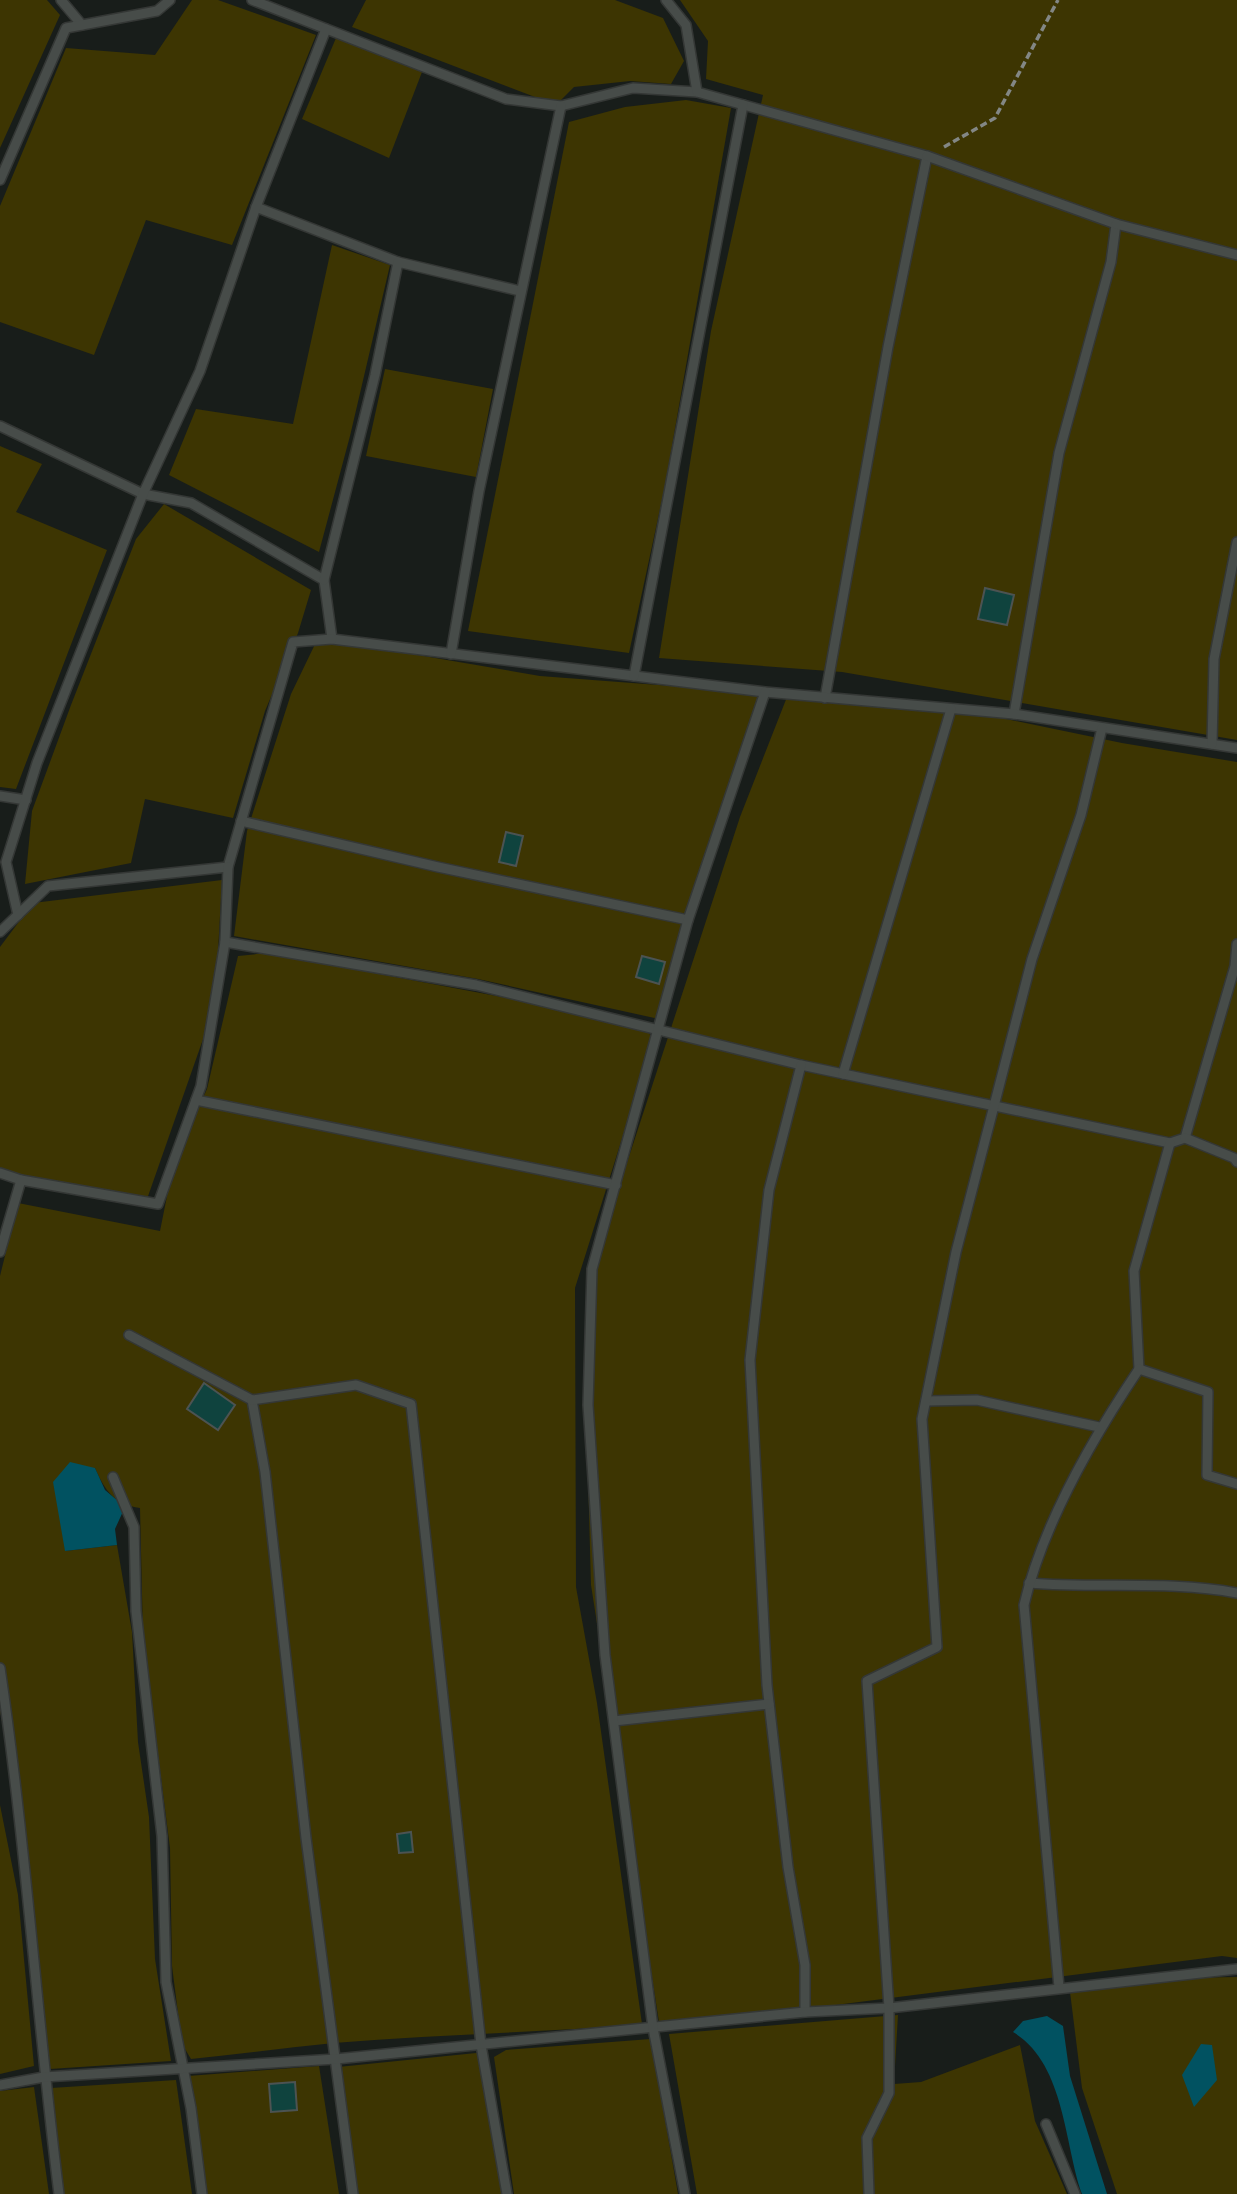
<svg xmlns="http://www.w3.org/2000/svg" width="1237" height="2194" font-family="'IBM Plex Sans',sans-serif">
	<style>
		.green { fill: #3d3502 }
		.water { fill: #015261 }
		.building { fill: #0f433e; stroke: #4c5352; stroke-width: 2 }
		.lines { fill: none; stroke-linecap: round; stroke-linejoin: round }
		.service-casing { stroke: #343735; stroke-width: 12 }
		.path { stroke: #838785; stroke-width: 3.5; stroke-dasharray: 7 3.5; stroke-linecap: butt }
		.service { stroke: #474c49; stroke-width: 9 }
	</style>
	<rect width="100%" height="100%" fill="#181d1a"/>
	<g class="green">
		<path d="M0,0h47l13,15 -60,133z"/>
		<path d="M192,0h26l98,35 -84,210 -86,-25 -52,135 -94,-33v-116l66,-158 89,7z"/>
		<path d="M366,0h249l48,18 21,43 -13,23 -41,-3 -56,6 -18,18 -204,-78z"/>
		<path d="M680,0h557v740l-395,-68 -183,-14 52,-327 52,-236 -57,-16 2,-38z"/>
		<path d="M336,38l86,34 -33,86 -87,-39z"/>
		<path d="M686,100l45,8 -66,378 -36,167 -161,-22 101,-509 56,-15z"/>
		<path d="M332,245l58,20 -40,171 -31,116 -150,-77 27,-66 97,15z"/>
		<path d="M385,369l108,20 -17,88 -110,-21z"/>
		<path d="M0,446l42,18 -26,48 91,38 -91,239 -16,-2z"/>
		<path d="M164,504l147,86 -13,43 -33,78 -32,107 -88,-19 -14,64 -106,21 7,-73 39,-106 65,-166z"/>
		<path d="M318,638l222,38 225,17 -14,54 -27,67 -65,205 -181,-40 -244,-43 13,-105 44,-137z"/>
		<path d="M787,697l176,13 159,33 115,19v1196l-15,-2 -410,52 -153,14 -68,-437 -5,-180 2,-123 152,-465z"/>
		<path d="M222,880l-7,125 -69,197 -146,-28v-227l33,-44z"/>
		<path d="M267,953l261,49 121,31 4,7 -78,248 1,299 21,116 45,321c-103,9 -206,10 -308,19 -48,5 -96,11 -143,16l-9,-15 -10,-78 -2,-118 -27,-211 -3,-129c-25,-3 -35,-17 -45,-40l-30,83 52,-6 15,87 6,110 11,75 6,142 16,102 -121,8 -18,-169 -32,-190v-434l18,-73 142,28 15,-75 32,-67 31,-133z"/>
		<path d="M0,1805l18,90 16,171 -34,8z"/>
		<path d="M1237,1977v217h-120l-35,-106 -12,-96 111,-14z"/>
		<path d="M898,2015l-4,69 27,-2 99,-37 15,76 32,73h-370l-28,-160z"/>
		<path d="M651,2039l27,155h-164l-20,-137 12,-7z"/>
		<path d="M486,2052l16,142h-146l-18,-127z"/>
		<path d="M319,2066l20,128h-133l-18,-118z"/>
		<path d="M176,2080l16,114h-129l-12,-106z"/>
		<path d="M34,2087l15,107h-49v-103z"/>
	</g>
	<g class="water">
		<path d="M70,1462l25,6 10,22 20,17 -10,22 2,16 -52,6 -12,-69z"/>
		<path d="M1047,2016l16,10 7,50 37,118h-25c-18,-51 -17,-131 -69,-162l10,-11z"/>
		<path d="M1201,2044l11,1 5,35 -23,27 -12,-32z"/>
	</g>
	<g class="building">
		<path d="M985,588l29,7 -7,30 -29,-6z"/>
		<path d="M506,832l17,4 -7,30 -17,-4z"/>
		<path d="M642,956l23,6 -6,22 -23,-7z"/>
		<path d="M204,1383l31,22 -17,25 -31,-21z"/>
		<path d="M411,1832l2,20 -14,1 -2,-19z"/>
		<path d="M295,2082l2,28 -26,2 -2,-28z"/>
	</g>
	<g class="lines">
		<g class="service-casing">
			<g id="service">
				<path d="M61,0l21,25"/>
				<path d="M252,0l254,99 55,7 72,-18 64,4"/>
				<path d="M666,0l20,25 11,67 230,64 -39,191 -63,351"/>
				<path d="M927,156l189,68 -5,38 -52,191 -45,261"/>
				<path d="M0,180l66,-152 91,-17 13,-11"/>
				<path d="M256,207l142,55"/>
				<path d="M1116,224l121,31"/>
				<path d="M0,426l143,68 48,9 133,77 8,59 433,53 249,22 223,34"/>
				<path d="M324,580l51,-205 23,-113 122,29"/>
				<path d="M451,654l28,-163 82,-385"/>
				<path d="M634,676l109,-571"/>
				<path d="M1212,744l2,-85 23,-117"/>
				<path d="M0,796l26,4"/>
				<path d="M241,821l197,46 250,53"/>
				<path d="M18,915l-12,-53 31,-99 106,-269 57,-123 56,-164 70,-178"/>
				<path d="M0,932l48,-46 180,-19 65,-225 39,-3"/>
				<path d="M225,942l251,43 325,80 369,78 15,-5 50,-172 2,-22"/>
				<path d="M801,1065l-32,125 -19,170 17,325 21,182 17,98v47"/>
				<path d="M843,1074l108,-365"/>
				<path d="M196,1100l420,85"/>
				<path d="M1185,1138l49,20 3,4"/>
				<path d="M0,1173l21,7"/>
				<path d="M0,1252l21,-72 137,24 43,-118 24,-144 3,-75"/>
				<path d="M129,1335l123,65 13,72 41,366 47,356"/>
				<path d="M1139,1369l-5,-98 36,-128"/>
				<path d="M252,1400l104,-15 55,19 70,641 26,149"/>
				<path d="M926,1401l51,-1 122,27"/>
				<path d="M113,1477l21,50 2,84 26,225 4,146 25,126 11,86"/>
				<path d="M1029,1583c69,6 139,-3 208,10"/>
				<path d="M0,1668c26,175 37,351 59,526"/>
				<path d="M614,1721l155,-17"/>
				<path d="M1059,1987l-35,-382c19,-82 68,-166 115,-236l69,23 -1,83 30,9"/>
				<path d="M0,2085l44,-8 292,-18 469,-47 84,-4 348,-39"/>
				<path d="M1046,2124l29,70"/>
				<path d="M685,2194l-32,-166 -48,-373 -17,-250 4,-136 96,-349 77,-228"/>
				<path d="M869,2194l-2,-56 22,-45v-85l-22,-327 70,-34 -15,-228 34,-167 38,-146 38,-147 49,-144 21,-87"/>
			</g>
		</g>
		<path class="path" d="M944,147l51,-29 63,-118"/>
		<use href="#service" class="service"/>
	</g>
</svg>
